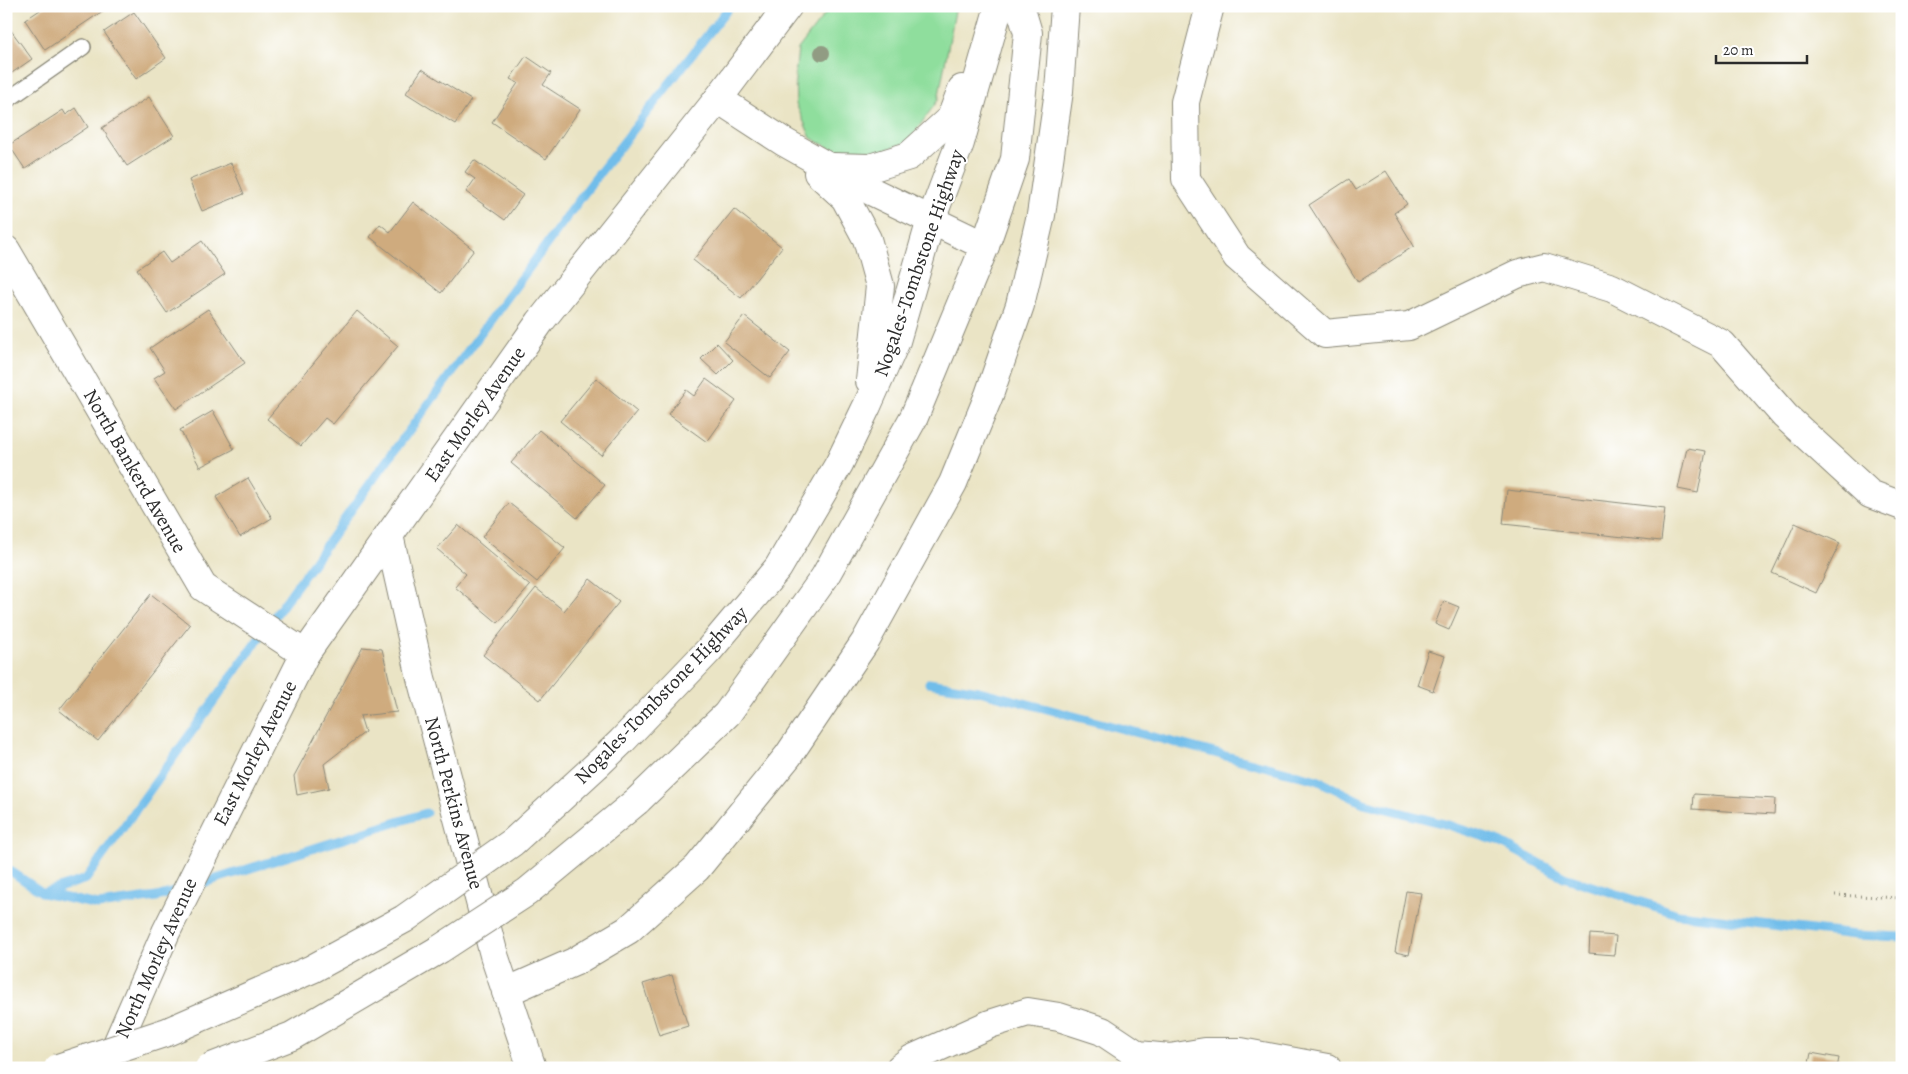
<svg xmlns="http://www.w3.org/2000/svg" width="1908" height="1074" font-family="Alegreya,serif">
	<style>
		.grass { fill: #8fde9d; stroke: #5d8464 }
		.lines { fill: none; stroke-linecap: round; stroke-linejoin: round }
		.stream { stroke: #71bdea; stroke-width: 9 }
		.building { fill: #cfab7e }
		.lane-casing { stroke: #8a8878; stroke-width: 18 }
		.street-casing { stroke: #8a8878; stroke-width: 30 }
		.primary-casing { stroke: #8a8878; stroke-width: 30 }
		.path { stroke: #8a8878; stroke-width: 3; stroke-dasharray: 1 4; stroke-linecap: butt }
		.lane { stroke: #fff; stroke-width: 15 }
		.street { stroke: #fff; stroke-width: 28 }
		.primary { stroke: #fff; stroke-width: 28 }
		.primary-bridge-casing { stroke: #8a8878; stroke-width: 30; stroke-linecap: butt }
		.primary-bridge { stroke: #fff; stroke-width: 28 }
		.tree { fill: #919c83 }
		.labels { text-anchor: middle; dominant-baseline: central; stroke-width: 4; stroke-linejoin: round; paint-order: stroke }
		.street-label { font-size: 20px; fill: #2b2b2b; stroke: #fff }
	</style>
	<rect width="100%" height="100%" fill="#fff"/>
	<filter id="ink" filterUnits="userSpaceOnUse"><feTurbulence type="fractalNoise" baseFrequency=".02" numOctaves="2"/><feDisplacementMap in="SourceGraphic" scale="10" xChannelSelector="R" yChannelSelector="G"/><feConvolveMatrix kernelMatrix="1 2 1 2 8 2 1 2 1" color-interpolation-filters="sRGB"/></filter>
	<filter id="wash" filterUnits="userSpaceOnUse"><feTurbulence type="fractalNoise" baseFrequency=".0096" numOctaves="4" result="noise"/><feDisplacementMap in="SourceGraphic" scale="20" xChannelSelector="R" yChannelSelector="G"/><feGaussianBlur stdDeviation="1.12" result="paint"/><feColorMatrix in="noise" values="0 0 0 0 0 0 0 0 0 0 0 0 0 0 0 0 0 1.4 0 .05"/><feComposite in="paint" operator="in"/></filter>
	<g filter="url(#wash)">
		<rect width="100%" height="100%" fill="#eae4c5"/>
		<path class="grass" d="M831,6h125l-18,94 -30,42 -36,12 -27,2 -34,-18 -15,-34 -1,-27 3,-28z"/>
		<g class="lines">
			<g class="stream">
				<path d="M929,683l50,8 338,89 47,23 81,21 55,18 64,35 114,37 177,21 47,2"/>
				<path d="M6,868l37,25 55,12 59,-8 23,-7"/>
				<path d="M197,885l229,-72"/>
				<path d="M43,893l43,-14 291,-405 217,-294 136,-174"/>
			</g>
		</g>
		<g id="blocks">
			<g class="building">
				<path d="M46,6h64l-65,44 -20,-30z"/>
				<path d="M134,12l32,46 -30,21 -32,-47z"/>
				<path d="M10,29l22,30 -26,18v-45z"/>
				<path d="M526,56l25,17 -8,12 37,24 -34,50 -54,-37 26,-39 -8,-4z"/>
				<path d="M422,69l49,31 -16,24 -49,-31z"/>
				<path d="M149,97l25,39 -47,30 -25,-38z"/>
				<path d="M76,108l12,19 -63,42 -16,-24 54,-35 3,5z"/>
				<path d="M474,160l49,35 -18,25 -39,-28 9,-13 -10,-7z"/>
				<path d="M231,163l13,31 -42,17 -13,-31z"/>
				<path d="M1386,171l21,33 -13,9 20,33 -56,36 -49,-77 40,-26 7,11z"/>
				<path d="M413,202l61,48 -33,43 -71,-56 10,-13 10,8z"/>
				<path d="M734,209l48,38 -41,51 -48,-38z"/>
				<path d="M202,241l23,33 -58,39 -30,-44 25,-17 8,11z"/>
				<path d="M208,309l37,54 -69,46 -22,-31 11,-7 -15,-23z"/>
				<path d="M357,311l41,35 -65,78 -8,-6 -24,28 -34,-27z"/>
				<path d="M744,316l46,36 -20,26 -46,-36z"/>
				<path d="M717,343l16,17 -15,15 -17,-16z"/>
				<path d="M596,378l41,34 -36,43 -41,-34z"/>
				<path d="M706,379l30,22 -29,41 -39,-28 18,-24 8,6z"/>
				<path d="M213,411l21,38 -34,18 -20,-37z"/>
				<path d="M539,430l66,55 -28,33 -66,-55z"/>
				<path d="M1687,448l19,3 -8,42 -20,-4z"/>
				<path d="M248,478l24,40 -32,19 -24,-40z"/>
				<path d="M1507,490l158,18 -4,33 -158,-17z"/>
				<path d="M509,503l56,45 -28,34 -55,-45z"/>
				<path d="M1795,523l45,20 -24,50 -44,-20z"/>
				<path d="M458,525l72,61 -32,37 -43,-36 11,-13 -29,-25z"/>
				<path d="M590,579l29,23 -79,98 -57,-45 53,-67 28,23z"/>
				<path d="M151,594l39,31 -92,116 -39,-31z"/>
				<path d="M1444,601l15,6 -10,23 -14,-6z"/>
				<path d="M363,647l19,2 15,63 -37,4 5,16 -41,32 5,24 -32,7 -3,-19z"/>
				<path d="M1428,651l17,5 -12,35 -16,-6z"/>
				<path d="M1694,794l81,5 -1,15 -81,-5z"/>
				<path d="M1406,891l15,2 -12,62 -14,-3z"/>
				<path d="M1590,934l26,2 -2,19 -25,-2z"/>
				<path d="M672,975l16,51 -29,9 -16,-51z"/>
				<path d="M1811,1053l28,5 -2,10h-29z"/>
				<path d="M1221,1059l34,9h-36z"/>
			</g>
		</g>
	</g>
	<g filter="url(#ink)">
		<use href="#blocks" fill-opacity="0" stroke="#8a8878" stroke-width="1"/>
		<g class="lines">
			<g class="lane-casing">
				<path id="lane" d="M6,101l77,-54"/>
			</g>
			<g class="street-casing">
				<g id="street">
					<path d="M1210,6l-25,96 1,77 51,78 88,77 84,-8 108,-52 27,-7 68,21 110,56 63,72 85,78 32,12"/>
					<path d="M6,250l197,337 102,67"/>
					<path d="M389,535l32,143 73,277 38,113"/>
					<path d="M110,1068l7,-24 49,-112 139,-278 235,-332 178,-223 70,-93"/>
					<path d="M900,1068l12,-9 78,-35 38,-12 31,5 43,14 36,24 32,3 35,-6h36l86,16"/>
				</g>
			</g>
			<g class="primary-casing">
				<g id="primary">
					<path d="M718,99l66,43 89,50 112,54"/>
					<path d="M832,167l38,1 39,-12 42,-38 11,-29"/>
					<path d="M818,173l27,25 22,41 13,47 -10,95"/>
					<path d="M598,764l24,-23 87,-91 69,-82 61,-104 28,-58 29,-65 35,-121 29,-77 39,-137"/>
					<path d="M637,801l90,-87 97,-136 90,-161 71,-171 30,-87 13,-126 -8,-27"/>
					<path d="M506,992l68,-30 54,-32 69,-62 91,-112 77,-114 88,-159 36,-88 31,-90 21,-90 18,-124 6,-85"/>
				</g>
			</g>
			<path class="path" d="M1835,895l67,3"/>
			<use href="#lane" class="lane"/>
			<use href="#street" class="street"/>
			<use href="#primary" class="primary"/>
			<g class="primary-bridge-casing">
				<g id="primary-bridge">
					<path d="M58,1068l109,-36 145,-63 92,-50 109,-77 85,-78"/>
					<path d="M209,1068l83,-32 148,-87 87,-57 110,-91"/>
				</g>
			</g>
			<use href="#primary-bridge" class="primary-bridge"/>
		</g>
		<circle class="tree" cx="822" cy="53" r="8"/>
	</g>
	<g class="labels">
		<g class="street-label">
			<text transform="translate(919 263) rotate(-71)">Nogales-Tombstone Highway</text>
			<text transform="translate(475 414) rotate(-55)">East Morley Avenue</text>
			<text transform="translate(135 471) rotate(60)">North Bankerd Avenue</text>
			<text transform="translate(661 695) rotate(-46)">Nogales-Tombstone Highway</text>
			<text transform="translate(255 753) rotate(-63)">East Morley Avenue</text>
			<text transform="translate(454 803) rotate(75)">North Perkins Avenue</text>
			<text transform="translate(156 958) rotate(-66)">North Morley Avenue</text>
		</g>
	</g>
	<rect width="1908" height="1074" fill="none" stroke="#fff" stroke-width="25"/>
	<path d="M1716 55v8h91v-8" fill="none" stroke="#2b2b2b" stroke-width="2.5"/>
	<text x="1723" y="55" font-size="15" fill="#2b2b2b" stroke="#ffffff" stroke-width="4" paint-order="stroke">20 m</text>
</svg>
